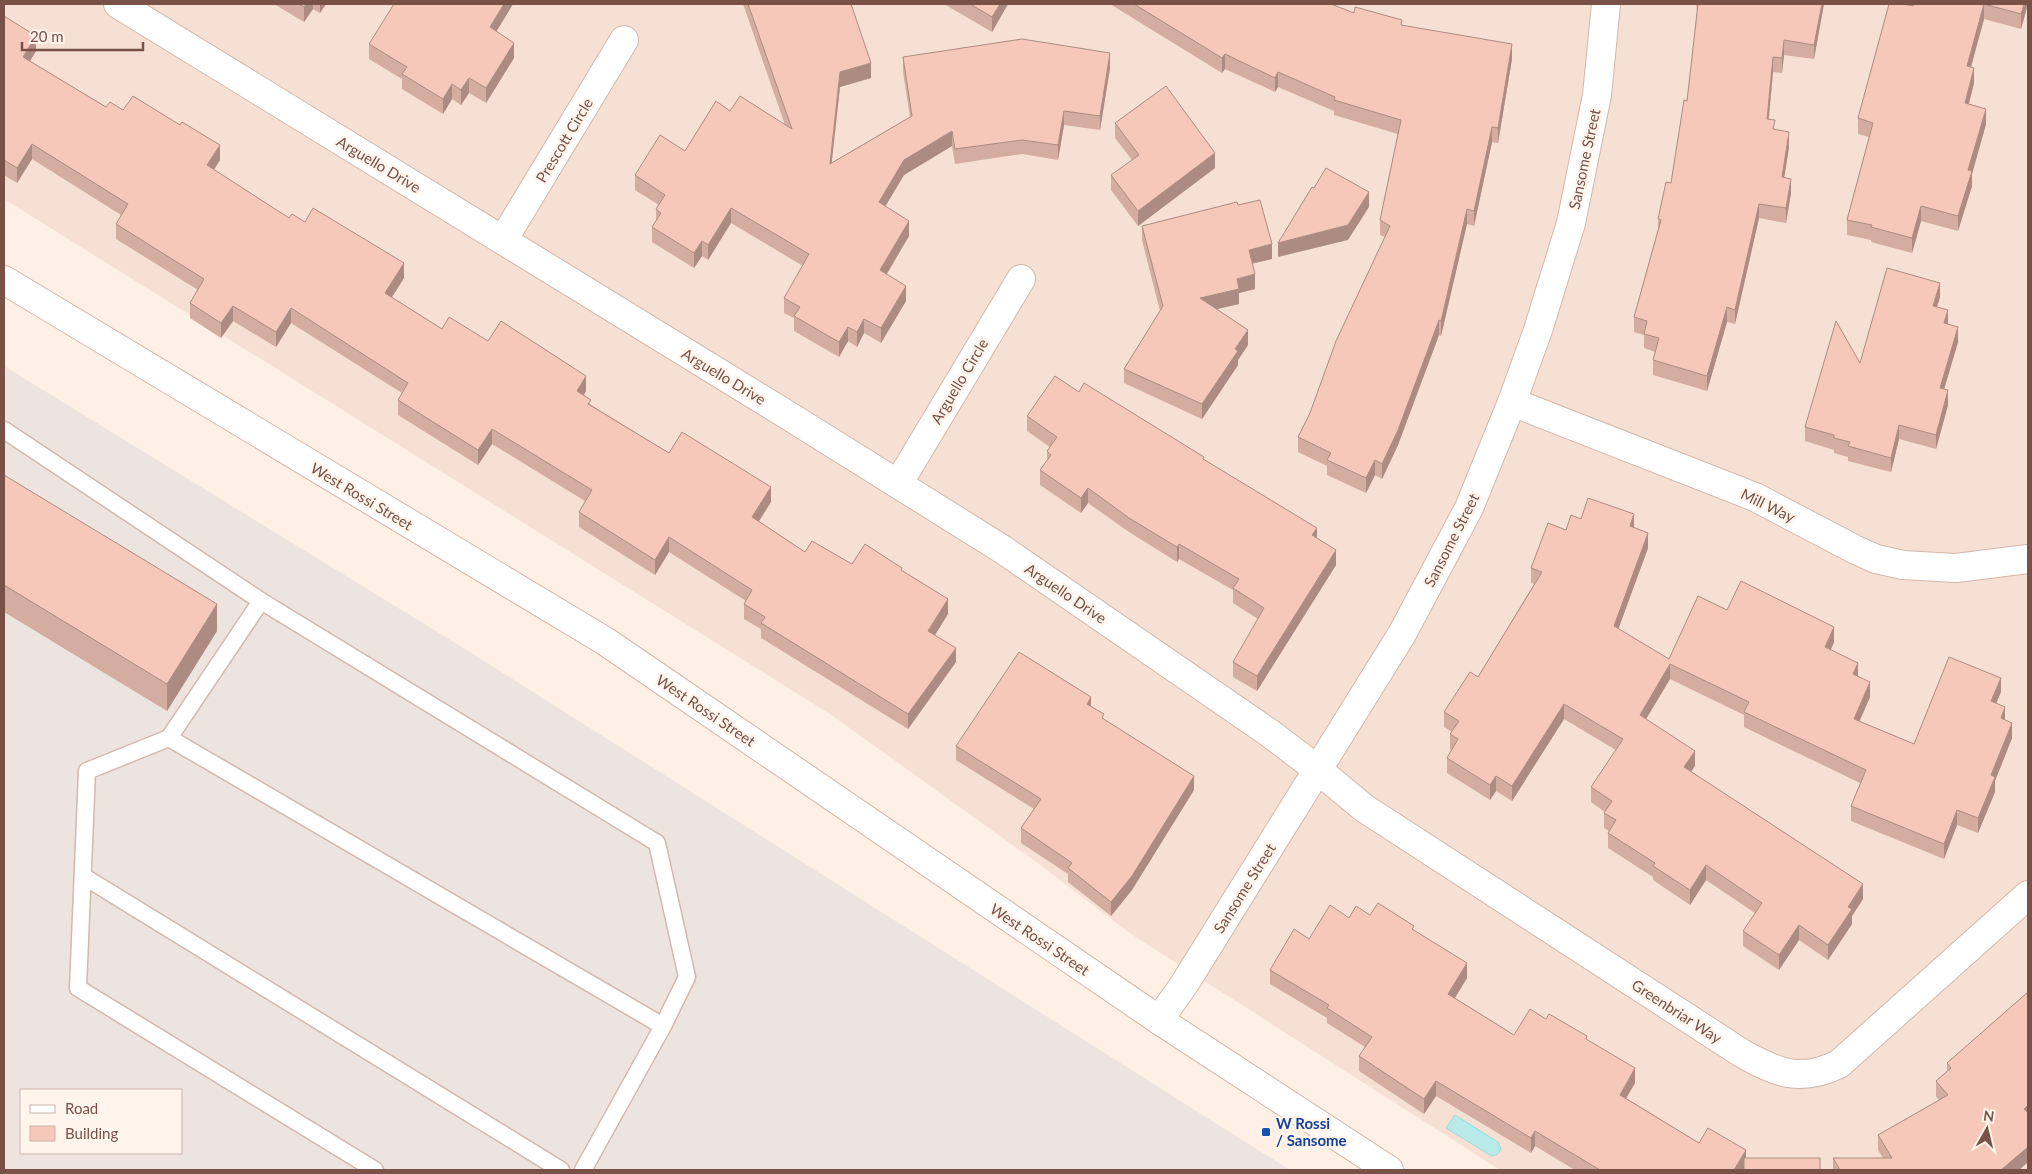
<svg xmlns="http://www.w3.org/2000/svg" width="2032" height="1174" font-family="Lato,sans-serif">
	<style>
		.residential { fill: #f6e0d3 }
		.industrial { fill: #eee4df; fill-rule: evenodd }
		.water { fill: #b7eae8; stroke: #9ddcdb }
		.lines { fill: none; stroke-linecap: round; stroke-linejoin: round }
		.lane-casing { stroke: #d3b8ac; stroke-width: 19 }
		.street-casing { stroke: #d3b8ac; stroke-width: 30 }
		.secondary-casing { stroke: #d6b6a9; stroke-width: 30 }
		.lane { stroke: #fff; stroke-width: 16 }
		.street { stroke: #fff; stroke-width: 28 }
		.secondary { stroke: #fff; stroke-width: 28 }
		.wall { fill: #d4aca0 }
		.shaded-wall { fill: #ac8c82 }
		.building { fill: #f6c8ba; stroke: #ac8c82 }
		.transit-dot { fill: #1a4fb4; stroke: #fff5ed; stroke-width: 2 }
		.labels { text-anchor: middle; dominant-baseline: central; stroke-width: 5; stroke-linejoin: round; paint-order: stroke }
		.street-label { font-size: 15px; fill: #795147; stroke: #fff5ed }
		.transit-label { font-size: 15px; font-weight: bold; fill: #164399; stroke: #fff5ed; text-anchor: start }
	</style>
	<rect width="100%" height="100%" fill="#fef0e5"/>
	<path class="residential" d="M4,4h2024v1166h-528l-369,-236 -92,-70 -209,-150 -826,-515z"/>
	<path class="industrial" d="M4,366l453,278 833,526h-1286zM21,1090h160v63h-160z"/>
	<path class="water" d="M1455,1115l43,27 3,7c-2,5 -6,8 -11,6l-44,-27z"/>
	<g class="lines">
		<g class="lane-casing">
			<g id="lane">
				<path d="M4,430l257,171 396,242 30,134 -24,49 -80,144"/>
				<path d="M169,738l92,-137"/>
				<path d="M83,876l478,294"/>
				<path d="M375,1170l-297,-182 9,-217 82,-33 494,288"/>
			</g>
		</g>
		<g class="street-casing">
			<g id="street">
				<path d="M118,4l663,407 221,138 266,183 49,37 47,39 379,246c35,19 57,29 96,10l189,-169"/>
				<path d="M503,240l121,-200"/>
				<path d="M1512,402l243,95 101,53 20,9 27,6 53,3 72,-9"/>
				<path d="M898,484l123,-205"/>
				<path d="M1159,1020l26,-37 217,-349 67,-126 43,-106 26,-72 33,-107 26,-128 9,-91"/>
			</g>
		</g>
		<g class="secondary-casing">
			<path id="secondary" d="M4,280l601,361 554,379 230,150"/>
		</g>
		<use href="#lane" class="lane"/>
		<use href="#street" class="street"/>
		<use href="#secondary" class="secondary"/>
	</g>
	<g class="wall">
		<path d="M274,4h52l-6,9 -7,-4 -9,13z"/>
		<path d="M513,4l-17,28 18,26 -28,45 -17,-10 -8,12 -9,-6 -9,15 -41,-25v-10l-33,-20v-15z"/>
		<path d="M743,4h108l20,74 -31,9 -9,76 79,-46 -7,-45v-15l207,11 -10,62 -36,-5 -6,35 -36,-6 -67,10 -3,-18 -48,29 -19,31 24,30 -22,38 19,27 -25,42 -17,-10 -7,14 -9,-6 -9,16 -45,-26v-13l-10,-5v-15l19,-32 -72,-43 -23,37 -6,-4 -8,12 -42,-26v-15l4,-7v-11l3,-4 -24,-15v-15l50,-24 45,-40 55,14z"/>
		<path d="M944,4h64l-16,28z"/>
		<path d="M1110,4h221l23,9 48,12 110,34 -14,84 -6,-1 -18,84 -7,-2 -26,112 -2,-1 -41,110 -16,34 -7,-4 -9,18 -39,-18v-9l-29,-14v-15l12,-24 75,-176 -5,-2v-15l18,-86 -64,-19v-4l-56,-24 -3,5 -50,-23 -3,4z"/>
		<path d="M1696,4h128l-10,55 -30,-4 -2,18 -9,-1 -4,47 6,11 14,17 -5,30 7,16 -5,30 -27,-5 -24,106 -8,-2 -20,69 -54,-16v-15l2,-8 -11,-4v-13l-10,-3v-15l24,-88v-10l13,-36 16,-82 10,-89z"/>
		<path d="M1914,4h114l-7,25 -37,-10 -13,48 3,16 -5,21 17,20 -14,50v12l-14,45 -37,-10 -9,32 -41,-11v-2l-24,-5v-15l22,-83 -11,-3v-16z"/>
		<path d="M4,16l32,35 -6,10 76,46 17,3 97,50 -6,10 75,48 115,60 -12,19 50,32 46,12 98,50 -2,4 7,10 78,48 102,49 -12,19 46,31 47,12 50,7 46,43 -13,21 21,27 -48,67 -147,-91v-9l-17,-10v-15l2,-3 -77,-49 -14,23 -76,-48v-15l6,-11 -93,-57 -14,21 -80,-50v-15l4,-7 -111,-70 -15,24 -43,-26 -12,17 -31,-20v-15l8,-13 -82,-51v-15l5,-9 -89,-56 -15,24 -13,-8z"/>
		<path d="M1115,123l100,45 -77,58 -27,-36v-15l21,-15 -17,-22z"/>
		<path d="M1238,205l34,54 -20,5 3,25 -16,4v11l-23,5 32,36 -10,15v5l-36,54 -78,-36v-14l36,-58 -18,-71v-14z"/>
		<path d="M1940,297l-3,10 11,17 10,18 -14,47 4,16 -12,44 -37,-10 -8,33 -43,-11v-4l-14,-4v-3l-29,-9v-14l55,-64z"/>
		<path d="M1079,392l125,67 113,80 19,26 -79,126 -24,-14v-15l25,-43 -25,-16v-13l-54,-31 -2,3 -48,-30 -41,-29 -7,10 -41,-28v-15l7,-9v-10l3,-4 -23,-16v-15z"/>
		<path d="M4,475l213,156 -50,80 -163,-99z"/>
		<path d="M1581,519l53,9 14,20 -30,81 51,30 58,-49 107,32 -3,8 27,27 12,20 -11,24 55,23 87,-52 -5,11 9,17 7,18 -17,43v11l-17,41 -21,-8 -13,34 -93,-38v-15l9,-23 -116,-56v-12l-74,-36 -24,40 49,47 -4,5 172,128 -11,17v8l-24,36 -29,-20 -20,30 -36,-24v-15l12,-18 -49,-33 -16,25 -37,-25v-3l-45,-29v-15l1,-2 -5,-3v-15l1,-1 -14,-10v-15l25,-37 -52,-31 -52,82 -16,-10 -6,9 -43,-27v-15l4,-8 -1,-1v-15l2,-2 -8,-5v-15l34,-35 56,-93 -3,-1v-15l35,-38z"/>
		<path d="M1091,706l13,14 90,70 -62,100 -21,26 -43,-34v-8l-47,-31v-15l13,-19 -78,-49v-14z"/>
		<path d="M1370,915l44,16 53,47 -12,20 59,37 32,-16 41,21 48,43 -9,15 73,45 45,25 -1,2h-168l-40,-24 -4,7 -95,-57 -12,18 -65,-43v-15l6,-9 -38,-24v-5l-57,-34v-14l39,-31 40,-21z"/>
		<path d="M2028,992v170l-9,8h-186v-12h50l-5,-8v-15l61,-35 -3,-4v-15l11,-10v-8z"/>
	</g>
	<g class="shaded-wall">
		<path d="M306,4h7v5l-9,13v-15z"/>
		<path d="M320,4h6l-6,9z"/>
		<path d="M504,4h9l-23,38v-15z"/>
		<path d="M1000,4h8l-16,28v-15z"/>
		<path d="M1822,4h2l-10,55v-14z"/>
		<path d="M1984,4v15l-17,62v-15z"/>
		<path d="M2024,4h4l-7,25v-15z"/>
		<path d="M36,36v15l-13,21v-15z"/>
		<path d="M1784,40v15l-2,18v-15z"/>
		<path d="M514,43v15l-28,45v-15z"/>
		<path d="M1512,44v15l-14,84v-15z"/>
		<path d="M1110,53v15l-10,62v-14z"/>
		<path d="M1225,54v15l-3,4v-15z"/>
		<path d="M1773,57v15l-6,62v-15z"/>
		<path d="M871,63v15l-31,9 -10,92v-15l10,-92z"/>
		<path d="M1974,68v15l-9,35v-15z"/>
		<path d="M1278,72v15l-3,5v-14z"/>
		<path d="M469,78v15l-8,12v-15z"/>
		<path d="M452,84v15l-9,15v-15z"/>
		<path d="M1986,109v15l-14,50v12l-14,45v-15l10,-46z"/>
		<path d="M1064,111v14l-6,35v-15z"/>
		<path d="M1492,127v15l-18,84v-15z"/>
		<path d="M952,131v15l-48,29 -25,42v-15l25,-42z"/>
		<path d="M1789,132v15l-7,45v-15z"/>
		<path d="M32,144v15l-15,24v-15z"/>
		<path d="M220,145v15l-13,20v-15z"/>
		<path d="M1215,153v15l-77,58v-15z"/>
		<path d="M1791,179v14l-5,30v-15z"/>
		<path d="M1369,192v15l-21,33 -70,17v-14z"/>
		<path d="M1759,204v14l-24,106v-14z"/>
		<path d="M1921,206v15l-9,32v-15z"/>
		<path d="M731,208v15l-23,37v-15z"/>
		<path d="M1467,209v15l-26,112v-15z"/>
		<path d="M909,221v15l-29,49v-15z"/>
		<path d="M702,241v15l-8,12v-15z"/>
		<path d="M1272,244v15l-23,5v-14z"/>
		<path d="M404,263v15l-19,30v-15z"/>
		<path d="M1255,274v15l-16,4v11l-39,9v-15l37,-19z"/>
		<path d="M1940,283v14l-7,23v-14z"/>
		<path d="M906,286v15l-25,42v-15z"/>
		<path d="M233,306v15l-12,17v-15z"/>
		<path d="M1727,307v15l-20,69v-15z"/>
		<path d="M291,308v15l-15,24v-15z"/>
		<path d="M1948,310v14l-4,-1z"/>
		<path d="M864,319v14l-7,14v-15z"/>
		<path d="M1439,320v15l-41,110 -16,34v-15z"/>
		<path d="M848,327v14l-9,16v-15z"/>
		<path d="M1958,327v15l-18,61v-15z"/>
		<path d="M1248,330v15l-10,15v5l-36,54v-15l33,-55z"/>
		<path d="M586,376v15l-9,15v-15z"/>
		<path d="M1948,390v15l-12,44v-14z"/>
		<path d="M1899,425v14l-8,33v-14z"/>
		<path d="M492,429v15l-14,21v-15z"/>
		<path d="M1375,460v15l-9,18v-15z"/>
		<path d="M771,487v15l-19,30v-15z"/>
		<path d="M1088,488v15l-7,10v-15z"/>
		<path d="M1634,514v15l-4,-3z"/>
		<path d="M1317,528v15l-5,-8z"/>
		<path d="M1648,533v15l-34,93v-15z"/>
		<path d="M669,537v15l-14,23v-15z"/>
		<path d="M1179,544v15l-2,3v-15z"/>
		<path d="M1336,550v15l-79,126v-15z"/>
		<path d="M948,599v15l-20,32v-15z"/>
		<path d="M217,604v27l-50,80v-27z"/>
		<path d="M1834,627v15l-9,20v-15z"/>
		<path d="M956,648v14l-48,67v-15z"/>
		<path d="M1858,663v15l-5,-4z"/>
		<path d="M1670,664v15l-30,50v-14z"/>
		<path d="M2001,678v14l-10,24v-15z"/>
		<path d="M1870,682v15l-16,37v-15z"/>
		<path d="M1091,697v15l-4,-8z"/>
		<path d="M1564,704v15l-52,82v-15z"/>
		<path d="M2005,707v15l-4,-4z"/>
		<path d="M2012,723v15l-17,43v11l-17,41v-15l13,-43z"/>
		<path d="M1695,751v15l-11,16v-15z"/>
		<path d="M1194,776v14l-62,100 -21,26v-14z"/>
		<path d="M1496,776v15l-6,9v-15z"/>
		<path d="M1957,810v15l-13,34v-15z"/>
		<path d="M1706,865v15l-16,25v-15z"/>
		<path d="M1863,884v15l-11,17v8l-24,36v-15l20,-38z"/>
		<path d="M1799,925v15l-20,30v-15z"/>
		<path d="M1467,963v15l-19,31v-15z"/>
		<path d="M1635,1068v15l-15,26v-14z"/>
		<path d="M1436,1081v15l-12,18v-15z"/>
		<path d="M2028,1105v15l-4,-11z"/>
		<path d="M1535,1131v15l-4,7v-15z"/>
		<path d="M2028,1147v15l-9,8h-18z"/>
		<path d="M1746,1150v14l-3,6h-9z"/>
	</g>
	<g class="building">
		<path d="M299,4h7l-2,3z"/>
		<path d="M394,4h110l-14,23 24,16 -28,45 -17,-10 -8,12 -9,-6 -9,15 -41,-25 5,-7 -38,-23z"/>
		<path d="M748,4h103l20,59 -31,9 -10,92 82,-48 -9,-59 119,-18 88,14 -10,63 -36,-5 -6,34 -36,-5 -67,9 -3,-18 -48,29 -25,42 30,19 -29,49 26,16 -25,42 -17,-9 -7,13 -9,-5 -9,15 -45,-26 6,-9 -16,-9 25,-44 -78,-46 -23,37 -6,-4 -8,12 -42,-26 9,-14 -5,-4 9,-14 -30,-20 25,-40 25,16 31,-50 14,10 10,-15 52,33z"/>
		<path d="M970,4h30l-8,13z"/>
		<path d="M1134,4h197l23,9 1,-6 47,13 -1,5 111,19 -14,84 -6,-1 -18,84 -7,-2 -26,112 -2,-1 -41,110 -16,34 -7,-4 -9,18 -39,-18 4,-7 -33,-16 12,-24 26,-72 54,-115 -10,-6 21,-100 -67,-20 1,-3 -57,-25 -3,6 -50,-24 -3,4z"/>
		<path d="M1698,4h124l-8,41 -30,-5 -2,18 -9,-1 -6,62 8,1 -2,9 16,3 -7,45 9,2 -5,29 -27,-4 -24,106 -8,-3 -20,69 -54,-16 6,-22 -15,-4 3,-13 -13,-4 27,-97 -3,-1 8,-37 5,1 13,-83 3,1z"/>
		<path d="M1889,4h14l10,2 1,-2h110l-3,10 -37,-10 -17,62 7,2 -9,35 21,6 -18,61 4,1 -14,45 -37,-10 -9,32 -41,-11 1,-2 -25,-5 26,-97 -15,-5z"/>
		<path d="M4,16l32,20 -13,21 83,50 4,-5 13,8 10,-14 47,29 2,-3 38,23 -13,20 82,53 3,-4 13,8 8,-14 91,55 -19,30 57,36 7,-12 39,24 13,-20 85,55 -9,15 14,9 -3,4 81,49 13,-21 89,55 -19,30 53,35 7,-11 40,23 13,-20 37,24 -1,2 47,29 -20,32 28,17 -48,66 -147,-91 4,-6 -21,-13 8,-14 -83,-53 -14,23 -76,-48 13,-22 -100,-61 -14,21 -80,-50 10,-17 -117,-75 -15,24 -43,-26 -12,17 -31,-20 14,-24 -88,-55 12,-20 -96,-60 -15,24 -13,-8z"/>
		<path d="M1166,86l49,67 -77,58 -27,-36 28,-20 -24,-32z"/>
		<path d="M1326,168l43,24 -21,33 -70,18 34,-56 2,1z"/>
		<path d="M1260,200l12,44 -23,6 6,24 -18,5 2,10 -39,9 48,32 -13,19 3,2 -36,53 -78,-35 39,-63 -21,-80 95,-24 1,3z"/>
		<path d="M1887,268l53,15 -7,23 15,4 -4,13 14,4 -18,61 8,2 -12,45 -37,-10 -8,33 -43,-12 2,-4 -16,-4v-3l-29,-8 31,-106 24,42z"/>
		<path d="M1055,376l24,16 5,-9 120,74 -1,2 114,69 -5,7 24,15 -79,126 -24,-14 31,-54 -31,-20 6,-9 -60,-35 -2,3 -48,-29 -41,-30 -7,10 -41,-28 11,-15 -4,-4 10,-14 -30,-21z"/>
		<path d="M4,475l213,129 -50,80 -163,-99z"/>
		<path d="M1588,498l46,16 -4,12 18,7 -34,93 55,33 29,-63 29,14 14,-29 93,46 -9,20 33,16 -5,11 17,8 -16,37 60,25 35,-87 52,21 -10,23 14,6 -4,11 11,5 -21,52 4,2 -17,41 -21,-8 -13,34 -93,-38 15,-36 -122,-58 5,-10 -79,-38 -30,51 55,36 -11,16 179,117 -15,23 4,2 -24,36 -29,-20 -20,30 -36,-24 19,-28 -56,-38 -16,25 -37,-24 2,-3 -47,-30 8,-13 -12,-7 8,-12 -21,-14 32,-48 -59,-35 -52,82 -16,-10 -6,9 -43,-27 11,-19 -8,-5 9,-13 -15,-9 26,-40 8,5 64,-105 -11,-4 17,-45 18,7 5,-15 10,4z"/>
		<path d="M1019,652l72,45 -4,7 17,10 -2,4 92,58 -62,100 -21,26 -43,-34 4,-5 -51,-35 20,-29 -85,-53z"/>
		<path d="M1378,903l36,23 -2,3 55,34 -19,31 66,41 16,-26 16,10 3,-5 38,22 -1,3 49,29 -15,27 79,48 9,-15 38,22 -12,20h-134l-65,-39 -4,7 -95,-57 -12,18 -65,-43 13,-19 -45,-29 2,-3 -59,-35 24,-41 15,10 21,-34 19,13 7,-12 14,9z"/>
		<path d="M2028,992v113l-4,4 4,4v34l-27,23h-161l-7,-12h59l-14,-23 70,-40 -12,-14 15,-13 -4,-5z"/>
		<rect x="1744" y="1158" width="76" height="12"/>
	</g>
	<rect class="transit-dot" x="1261" y="1127" width="10" height="10" rx="2.5"/>
	<g class="labels">
		<g class="street-label">
			<text transform="translate(564 140) rotate(-59)">Prescott Circle</text>
			<text transform="translate(1584 159) rotate(-78)">Sansome Street</text>
			<text transform="translate(379 164) rotate(31)">Arguello Drive</text>
			<text transform="translate(724 376) rotate(31)">Arguello Drive</text>
			<text transform="translate(959 381) rotate(-59)">Arguello Circle</text>
			<text transform="translate(362 496) rotate(31)">West Rossi Street</text>
			<text transform="translate(1768 505) rotate(26)">Mill Way</text>
			<text transform="translate(1451 540) rotate(-63)">Sansome Street</text>
			<text transform="translate(1066 593) rotate(34)">Arguello Drive</text>
			<text transform="translate(706 710) rotate(34)">West Rossi Street</text>
			<text transform="translate(1244 888) rotate(-58)">Sansome Street</text>
			<text transform="translate(1040 939) rotate(34)">West Rossi Street</text>
			<text transform="translate(1677 1011) rotate(33)">Greenbriar Way</text>
		</g>
		<g class="transit-label">
			<text x="1276" y="1123">W Rossi<tspan x="1276" dy="17">/ Sansome</tspan></text>
		</g>
	</g>
	<rect width="2032" height="1174" fill="none" stroke="#795147" stroke-width="10"/>
	<rect x="20" y="1089" width="162" height="65" fill="#fff5ed" stroke="#c9b3ab"/>
	<rect x="30" y="1105" width="25" height="8" fill="#ffffff" stroke="#c9b3ab"/>
	<text x="65" y="1114" font-size="15" fill="#795147">Road</text>
	<rect x="30" y="1126" width="25" height="15" fill="#f6c8ba" stroke="#c9b3ab"/>
	<text x="65" y="1139" font-size="15" fill="#795147">Building</text>
	<g transform="translate(1987 1129) rotate(8)" stroke="#fff5ed" stroke-width="4" paint-order="stroke">
	<path d="M0-4L9 19L0 12L-9 19Z" fill="#795147"/>
	<text y="-8" font-size="14" font-weight="bold" text-anchor="middle" fill="#795147">N</text>
	</g>
	<path d="M22 42v8h121v-8" fill="none" stroke="#795147" stroke-width="2.5"/>
	<text x="30" y="42" font-size="15" fill="#795147" stroke="#fff5ed" stroke-width="4" paint-order="stroke">20 m</text>
</svg>
